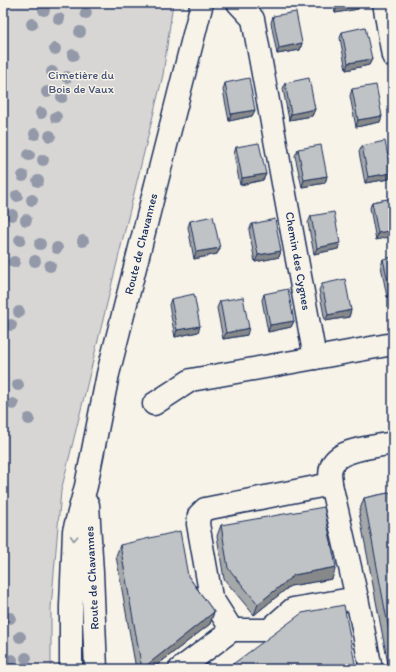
<svg xmlns="http://www.w3.org/2000/svg" width="396" height="672" font-family="Itim,sans-serif">
	<style>
		.green { fill: #d7d6d4; stroke: #798299 }
		.lines { fill: none; stroke-linecap: round; stroke-linejoin: round }
		.minor-casing { stroke: #1b2f5e; stroke-width: 25 }
		.major-casing { stroke: #1b2f5e; stroke-width: 25 }
		.minor { stroke: #f7f3e8; stroke-width: 22 }
		.major { stroke: #f7f3e8; stroke-width: 22 }
		.tree { fill: #9399a9 }
		.wall { fill: #a5a8a9; stroke: #1b2f5e }
		.shaded-wall { fill: #86888a; stroke: #1b2f5e }
		.building { fill: #c0c3c5; stroke: #1b2f5e }
		.oneway { stroke: #8991a3 }
		.labels { text-anchor: middle; dominant-baseline: central; stroke-width: 3; stroke-linejoin: round; paint-order: stroke }
		.park-label { font-size: 12px; fill: #415076; stroke: #f7f3e8 }
		.street-label { font-size: 12px; fill: #1b2f5e; stroke: #f7f3e8 }
	</style>
	<rect width="100%" height="100%" fill="#f7f3e8"/>
	<filter id="ink" filterUnits="userSpaceOnUse"><feTurbulence type="fractalNoise" baseFrequency=".025" numOctaves="2"/><feDisplacementMap in="SourceGraphic" scale="8" xChannelSelector="R" yChannelSelector="G"/><feConvolveMatrix kernelMatrix="1 2 1 2 8 2 1 2 1" color-interpolation-filters="sRGB"/></filter>
	<g filter="url(#ink)">
		<path class="green" d="M3,3h170l-10,72 -102,416 -10,117v61h-48z"/>
		<g class="lines">
			<g class="minor-casing">
				<g id="minor">
					<path d="M384,3l9,53"/>
					<path d="M315,358l78,-14"/>
					<path d="M154,404l37,-24 124,-22 -62,-339 -15,-16"/>
					<path d="M232,630h37l24,-21 64,-11"/>
					<path d="M180,669l52,-39 -21,-33 -13,-73 1,-9 6,-6 126,-25"/>
					<path d="M371,669l-14,-71 -26,-114c0,-5 -2,-11 0,-16 5,-20 45,-21 62,-25"/>
				</g>
			</g>
			<g class="major-casing">
				<g id="major">
					<path d="M88,505l4,68 4,96"/>
					<path d="M71,669v-63l3,-75 12,-45 22,-112 94,-371"/>
				</g>
			</g>
			<use href="#minor" class="minor"/>
			<use href="#major" class="major"/>
		</g>
		<g class="tree">
			<circle cx="44" cy="10" r="6"/>
			<circle cx="86" cy="13" r="6"/>
			<circle cx="59" cy="19" r="6"/>
			<circle cx="32" cy="24" r="6"/>
			<circle cx="80" cy="32" r="6"/>
			<circle cx="55" cy="49" r="6"/>
			<circle cx="73" cy="55" r="6"/>
			<circle cx="52" cy="72" r="6"/>
			<circle cx="67" cy="77" r="6"/>
			<circle cx="47" cy="92" r="6"/>
			<circle cx="62" cy="97" r="6"/>
			<circle cx="41" cy="113" r="6"/>
			<circle cx="56" cy="117" r="6"/>
			<circle cx="35" cy="134" r="6"/>
			<circle cx="50" cy="136" r="6"/>
			<circle cx="29" cy="155" r="6"/>
			<circle cx="43" cy="160" r="6"/>
			<circle cx="23" cy="176" r="6"/>
			<circle cx="38" cy="181" r="6"/>
			<circle cx="17" cy="196" r="6"/>
			<circle cx="32" cy="200" r="6"/>
			<circle cx="12" cy="215" r="6"/>
			<circle cx="26" cy="220" r="6"/>
			<circle cx="20" cy="240" r="6"/>
			<circle cx="83" cy="241" r="6"/>
			<circle cx="40" cy="244" r="6"/>
			<circle cx="57" cy="248" r="6"/>
			<circle cx="35" cy="261" r="6"/>
			<circle cx="14" cy="262" r="6"/>
			<circle cx="50" cy="266" r="6"/>
			<circle cx="19" cy="312" r="6"/>
			<circle cx="11" cy="325" r="6"/>
			<circle cx="18" cy="385" r="6"/>
			<circle cx="13" cy="404" r="6"/>
			<circle cx="29" cy="419" r="6"/>
			<circle cx="10" cy="618" r="6"/>
			<circle cx="20" cy="637" r="6"/>
			<circle cx="26" cy="658" r="6"/>
			<circle cx="12" cy="660" r="6"/>
		</g>
		<g class="wall">
			<path d="M333,3h27l-2,6 -23,4z"/>
			<path d="M273,16l29,27 -2,7 -23,4 -6,-31z"/>
			<path d="M342,32l30,27 -3,6 -23,5 -6,-32z"/>
			<path d="M225,83l30,27 -3,6 -23,5 -6,-31z"/>
			<path d="M285,83l30,26 -3,7 -23,4 -6,-31z"/>
			<path d="M352,89l30,27 -2,6 -24,5 -6,-31z"/>
			<path d="M362,146l29,27 -2,6 -24,4 -6,-31z"/>
			<path d="M236,147l30,27 -3,6 -23,5 -6,-31z"/>
			<path d="M298,149l29,27 -2,7 -23,4 -7,-31z"/>
			<path d="M393,198l-17,42 -6,-32 2,-6z"/>
			<path d="M311,216l29,27 -2,6 -24,5 -6,-31z"/>
			<path d="M190,221l30,27 -3,6 -23,5 -6,-32z"/>
			<path d="M252,224l29,27 -2,6 -24,5 -6,-32z"/>
			<path d="M383,259l10,37 -6,1 -6,-31z"/>
			<path d="M322,284l29,26 -2,7 -24,4 -6,-31z"/>
			<path d="M264,294l30,27 -3,6 -23,5 -6,-32z"/>
			<path d="M171,299l29,27 -2,6 -23,5 -6,-32z"/>
			<path d="M220,301l27,34 -24,4 -6,-31z"/>
			<path d="M393,492v177h-4l-30,-157 5,-14z"/>
			<path d="M221,525l111,54 -42,7 -36,29 -30,-36 -7,-43z"/>
			<path d="M120,545l68,31 26,36 -4,12 -58,45h-16l-20,-113z"/>
		</g>
		<g class="shaded-wall">
			<path d="M358,3h2l-2,6 -23,4 2,-6z"/>
			<path d="M302,43l-2,7 -23,4 2,-6z"/>
			<path d="M372,59l-3,6 -23,5 2,-7z"/>
			<path d="M315,109l-3,7 -23,4 2,-6z"/>
			<path d="M255,110l-3,6 -23,5 2,-7z"/>
			<path d="M382,116l-2,6 -24,5 2,-7z"/>
			<path d="M391,173l-2,6 -24,4 3,-6z"/>
			<path d="M266,174l-3,6 -23,5 2,-7z"/>
			<path d="M327,176l-2,7 -23,4 2,-7z"/>
			<path d="M393,230v6l-17,4 2,-7z"/>
			<path d="M340,243l-2,6 -24,5 3,-6z"/>
			<path d="M220,248l-3,6 -23,5 2,-7z"/>
			<path d="M281,251l-2,6 -24,5 3,-7z"/>
			<path d="M393,290v6l-6,1 3,-6z"/>
			<path d="M351,310l-2,7 -24,4 3,-6z"/>
			<path d="M294,321l-3,6 -23,5 2,-7z"/>
			<path d="M200,326l-2,6 -23,5 2,-7z"/>
			<path d="M249,328l-2,7 -24,4 3,-6z"/>
			<path d="M336,567l-4,12 -42,7 -36,29 4,-11 36,-29z"/>
			<path d="M214,612l-4,12 -58,45h-10z"/>
		</g>
		<g class="building">
			<path d="M336,3h22l-21,4z"/>
			<path d="M296,12l6,31 -23,5 -6,-32z"/>
			<path d="M365,27l7,32 -24,4 -6,-31z"/>
			<path d="M249,78l6,32 -24,4 -6,-31z"/>
			<path d="M309,78l6,31 -24,5 -6,-31z"/>
			<path d="M376,85l6,31 -24,4 -6,-31z"/>
			<path d="M385,141l6,32 -23,4 -6,-31z"/>
			<path d="M259,143l7,31 -24,4 -6,-31z"/>
			<path d="M321,145l6,31 -23,4 -6,-31z"/>
			<path d="M393,198v32l-15,3 -6,-31z"/>
			<path d="M334,212l6,31 -23,5 -6,-32z"/>
			<path d="M213,216l7,32 -24,4 -6,-31z"/>
			<path d="M275,219l6,32 -23,4 -6,-31z"/>
			<path d="M393,257v33l-3,1 -7,-32z"/>
			<path d="M345,279l6,31 -23,5 -6,-31z"/>
			<path d="M288,289l6,32 -24,4 -6,-31z"/>
			<path d="M194,294l6,32 -23,4 -6,-31z"/>
			<path d="M243,297l6,31 -23,5 -6,-32z"/>
			<path d="M393,492v160l-29,-154z"/>
			<path d="M324,507l12,60 -42,8 -36,29 -30,-36 -7,-43z"/>
			<path d="M180,531l8,45 26,36 -72,57 -22,-124z"/>
			<path d="M344,605l12,64h-136l9,-2 73,-54z"/>
		</g>
		<defs><path id="oneway-chevron" d="M-2-3.5L2.5 0L-2 3.5" fill="none" stroke-width="1.6" stroke-linecap="round" stroke-linejoin="round"/></defs>
		<use class="oneway" href="#oneway-chevron" transform="translate(74 538) rotate(93)"/>
	</g>
	<g class="labels">
		<g class="park-label">
			<text x="81" y="75">Cimetière du<tspan x="81" dy="14">Bois de Vaux</tspan></text>
		</g>
		<g class="street-label">
			<text transform="translate(141 244) rotate(-76)">Route de Chavannes</text>
			<text transform="translate(298 261) rotate(80)">Chemin des Cygnes</text>
			<text transform="translate(92 578) rotate(-93)">Route de Chavannes</text>
		</g>
	</g>
	<rect width="396" height="672" fill="none" stroke="#f7f3e8" stroke-width="16"/>
	<rect x="8" y="8" width="380" height="656" fill="none" stroke="#1b2f5e" stroke-width="1.5" filter="url(#ink)"/>
</svg>
